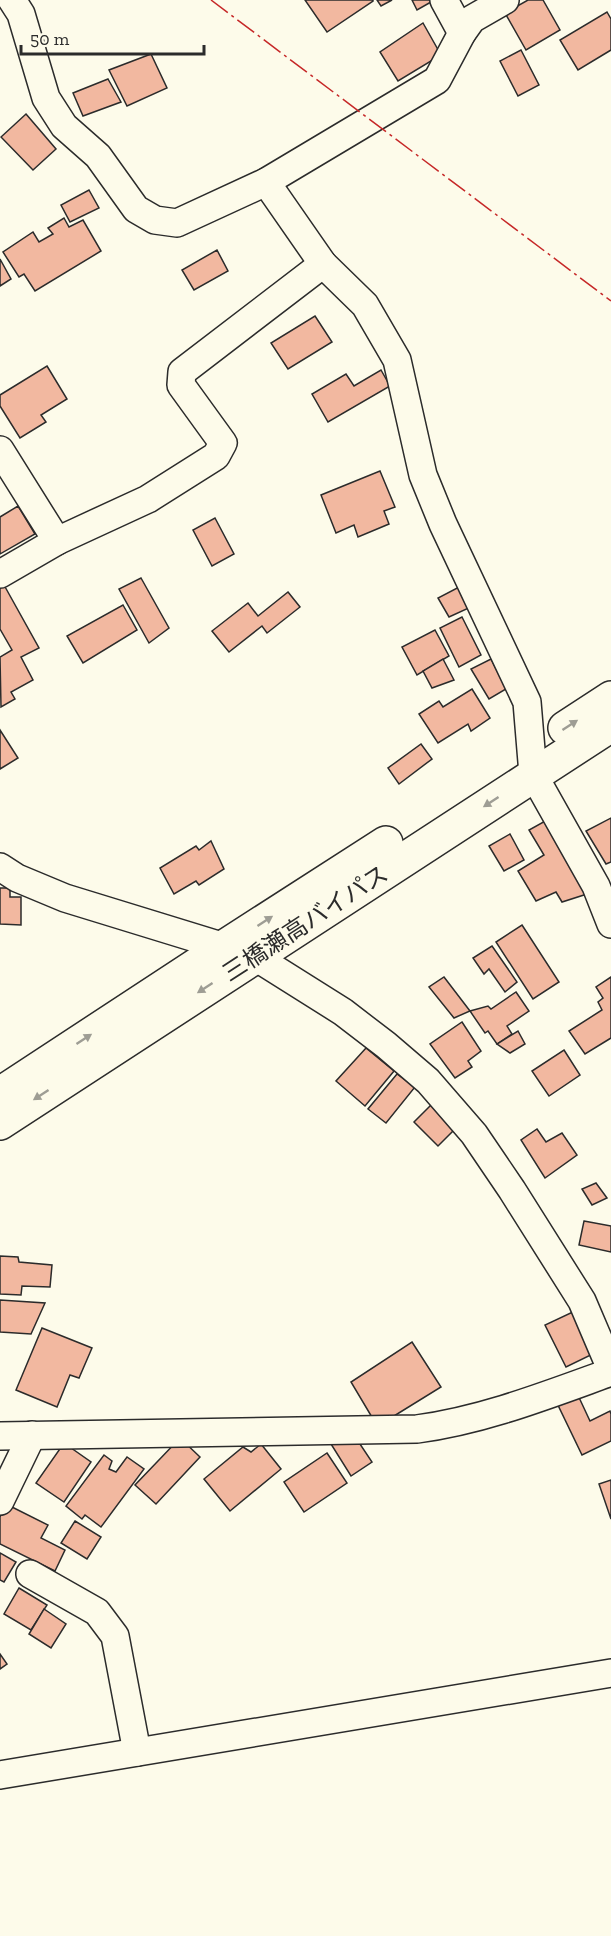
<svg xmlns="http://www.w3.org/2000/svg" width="611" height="1936" font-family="'Zilla Slab','Noto Sans JP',serif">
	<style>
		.building { fill: #f2b8a0; stroke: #2b2b2b; stroke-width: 1.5 }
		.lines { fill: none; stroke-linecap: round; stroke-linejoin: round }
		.minor-casing { stroke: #2b2b2b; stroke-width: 30 }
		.highway-casing { stroke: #2b2b2b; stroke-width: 36 }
		.minor { stroke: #fdfbea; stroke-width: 27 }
		.highway { stroke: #fdfbea; stroke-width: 33 }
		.power { stroke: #c62828; stroke-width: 1.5; stroke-dasharray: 21 4.5 3 4.5; stroke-linecap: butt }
		.oneway { fill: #9e9d94 }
		.labels { text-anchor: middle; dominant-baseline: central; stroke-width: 4.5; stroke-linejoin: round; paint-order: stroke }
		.street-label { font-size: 24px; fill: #2b2b2b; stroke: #fdfbea }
	</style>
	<rect width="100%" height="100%" fill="#fdfbea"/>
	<g class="building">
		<path d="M305,0h68v1l-46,31z"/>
		<path d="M377,0h15l-11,6z"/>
		<path d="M412,0h17l2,2 -14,8z"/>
		<path d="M528,0h15l17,30 -34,20 -21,-37z"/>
		<path d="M607,12l4,7v31l-33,20 -18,-30z"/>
		<path d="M423,23l18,32 -43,26 -18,-29z"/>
		<path d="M521,50l18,35 -21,11 -18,-35z"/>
		<path d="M151,54l16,34 -40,18 -18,-36z"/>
		<path d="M108,79l13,23 -38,14 -10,-23z"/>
		<path d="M26,114l30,35 -23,21 -32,-33z"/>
		<path d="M89,190l10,18 -29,14 -9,-17z"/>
		<path d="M64,218l5,9 14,-7 18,31 -66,40 -11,-17 -5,3 -16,-25 30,-20 6,10 14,-8 -5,-6z"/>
		<path d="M217,250l11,21 -34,19 -12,-20z"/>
		<path d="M0,259l11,20 -11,7z"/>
		<path d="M315,316l17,26 -44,27 -17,-26z"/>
		<path d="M47,366l20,33 -26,16 5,7 -26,16 -20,-32v-11z"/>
		<path d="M381,370l9,16 -62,36 -16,-28 34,-20 8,12z"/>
		<path d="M380,471l15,36 -11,4 5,13 -31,13 -4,-12 -18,8 -15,-38z"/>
		<path d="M18,506l17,28 -35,20v-37z"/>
		<path d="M215,518l19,36 -22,12 -19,-36z"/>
		<path d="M141,578l28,50 -20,15 -30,-54z"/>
		<path d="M4,585l35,63 -18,9 12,23 -22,12 4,7 -14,8 -1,-50 12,-7 -12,-21v-42z"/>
		<path d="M461,586l10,21 -22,10 -11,-19z"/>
		<path d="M288,592l12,15 -33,26 -5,-7 -33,26 -17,-21 36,-28 10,13z"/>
		<path d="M123,605l14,25 -54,33 -16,-27z"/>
		<path d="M462,617l19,38 -22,12 -19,-39z"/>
		<path d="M435,630l14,26 -32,19 -15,-28z"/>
		<path d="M443,659l11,21 -22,8 -9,-17z"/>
		<path d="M491,659l15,30 -17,10 -18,-30z"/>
		<path d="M472,689l18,29 -19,13 -3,-7 -30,19 -19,-29 20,-13 4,6z"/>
		<path d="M0,730l18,28 -18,11z"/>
		<path d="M421,744l11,15 -33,25 -11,-16z"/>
		<path d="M611,818v44l-5,2 -20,-33z"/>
		<path d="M547,820l40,74 -25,8 -6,-10 -20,9 -18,-30 26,-16 -15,-25z"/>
		<path d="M510,834l14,26 -20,11 -15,-25z"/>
		<path d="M211,841l13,28 -25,16 -3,-4 -22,13 -14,-26 36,-22 3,4z"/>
		<path d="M0,888h10v9h11v28l-21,-1z"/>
		<path d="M522,925l37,57 -26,17 -37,-57z"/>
		<path d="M492,946l25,36 -12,10 -16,-23 -5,5 -11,-16z"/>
		<path d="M444,977l26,34 -16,7 -25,-31z"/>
		<path d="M611,977v61l-26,16 -16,-23 33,-21 -4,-8 5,-4 -7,-11z"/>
		<path d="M516,992l13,19 -22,15 5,8 -15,10 -9,-13 -3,2 -15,-22 18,-5 3,3z"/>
		<path d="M462,1022l19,29 -13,10 4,6 -17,11 -25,-34z"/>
		<path d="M518,1031l7,13 -15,9 -13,-9z"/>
		<path d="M366,1048l28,23 -29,35 -29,-25z"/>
		<path d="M564,1050l16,25 -31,21 -17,-25z"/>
		<path d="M397,1074l18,13 -29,36 -18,-14z"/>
		<path d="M433,1103l24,24 -19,19 -24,-24z"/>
		<path d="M537,1129l9,13 16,-9 15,22 -32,23 -24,-38z"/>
		<path d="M596,1183l11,15 -15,7 -10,-16z"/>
		<path d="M584,1221l27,5v26l-32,-7z"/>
		<path d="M0,1256l18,1 1,5 33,3 -2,22 -28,-1 -1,9 -21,-1z"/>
		<path d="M0,1300l45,3 -14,31 -31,-2z"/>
		<path d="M577,1310l20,42 -31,15 -21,-42z"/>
		<path d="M42,1328l50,20 -13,30 -9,-3 -13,32 -41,-17z"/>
		<path d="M412,1342l29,45 -47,29 -18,8 -25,-42z"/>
		<path d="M576,1391l14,30 20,-10 1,3v27l-29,14 -26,-54z"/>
		<path d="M180,1438l20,19 -44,47 -21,-19z"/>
		<path d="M64,1443l27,19 -27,40 -28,-19z"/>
		<path d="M261,1444l20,25 -51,42 -26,-32 39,-32 8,5z"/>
		<path d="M331,1444h29l12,18 -21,14z"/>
		<path d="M327,1453l20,30 -43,29 -20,-30z"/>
		<path d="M104,1455l8,6 -3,8 7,3 11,-15 17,12 -43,58 -16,-12 -3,4 -16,-13z"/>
		<path d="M611,1480v39l-12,-35z"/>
		<path d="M6,1504l42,21 -7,13 24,12 -10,21 -55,-27v-27z"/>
		<path d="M75,1521l26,16 -14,22 -26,-16z"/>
		<path d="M0,1553l16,9 -12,20 -4,-2z"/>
		<path d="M19,1588l28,17 -16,25 -27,-16z"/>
		<path d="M44,1609l22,15 -15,24 -22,-14z"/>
		<path d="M0,1654l7,10 -7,5z"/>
	</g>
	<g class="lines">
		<g class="minor-casing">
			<g id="minor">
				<path d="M12,0l9,14 25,84 18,28 34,30 38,53 19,11 22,3 89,-41 171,-102 25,-47 10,-14 33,-19"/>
				<path d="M444,0l18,33"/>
				<path d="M266,182l57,82 42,41 32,55 26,115 20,49 84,178 6,72 63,112 15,38"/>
				<path d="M0,450l57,91"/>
				<path d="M0,574l57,-33 91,-42 68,-43 7,-13 -42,-58 1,-13 141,-108"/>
				<path d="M0,867l17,11 48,20 189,58 89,56 43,33 42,36 46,53 38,56 70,111 29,68"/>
				<path d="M0,1436l417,-7c67,-9 130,-34 194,-57"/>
				<path d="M0,1501l32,-66"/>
				<path d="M30,1574l67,38 18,24 22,116"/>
				<path d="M0,1775l611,-102"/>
			</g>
		</g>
		<g class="highway-casing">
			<g id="highway">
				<path d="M565,728l46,-30"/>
				<path d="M0,1094l224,-147 162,-104"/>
				<path d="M0,1123l611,-398"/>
			</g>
		</g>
		<use href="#minor" class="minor"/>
		<use href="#highway" class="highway"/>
		<path class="power" d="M211,0l400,301"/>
	</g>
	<defs><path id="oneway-solid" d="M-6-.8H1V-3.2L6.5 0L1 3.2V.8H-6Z" transform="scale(1.5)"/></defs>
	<g class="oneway">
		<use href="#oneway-solid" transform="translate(570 725) rotate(-33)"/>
		<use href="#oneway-solid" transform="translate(491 802) rotate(147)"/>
		<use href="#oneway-solid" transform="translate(265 921) rotate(-33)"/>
		<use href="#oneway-solid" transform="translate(205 988) rotate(147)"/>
		<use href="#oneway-solid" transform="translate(84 1039) rotate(-33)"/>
		<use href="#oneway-solid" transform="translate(41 1095) rotate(147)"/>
	</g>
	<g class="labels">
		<g class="street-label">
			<text transform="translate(305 923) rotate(-33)">三橋瀬高バイパス</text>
		</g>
	</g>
	<path d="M21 45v9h183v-9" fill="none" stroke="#2b2b2b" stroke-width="3"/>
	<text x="30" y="45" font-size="18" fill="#2b2b2b" stroke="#fdfbea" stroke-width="4.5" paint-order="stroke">50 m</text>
</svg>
